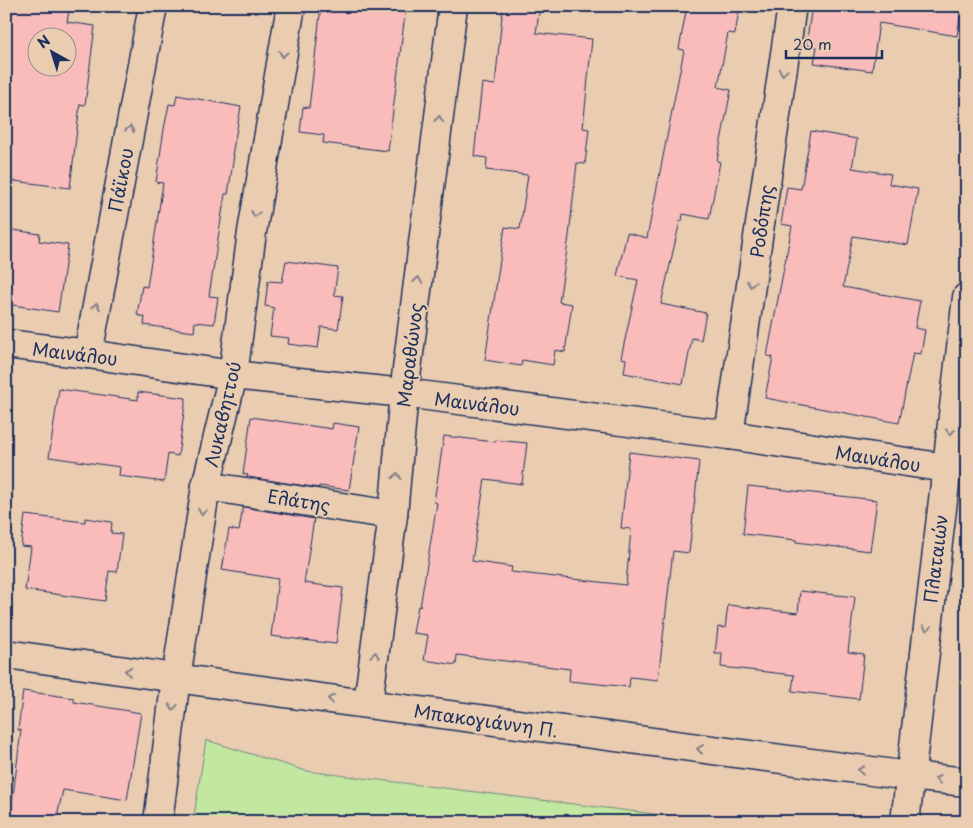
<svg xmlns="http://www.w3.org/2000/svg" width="973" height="828" font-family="'Playpen Sans',sans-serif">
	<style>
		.green { fill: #c2e7a0; stroke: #6e8b7f }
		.building { fill: #f9bcbb; stroke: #1b2f5e; fill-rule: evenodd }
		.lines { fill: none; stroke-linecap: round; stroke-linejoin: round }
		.minor-casing { stroke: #1b2f5e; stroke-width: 31 }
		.tertiary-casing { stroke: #1b2f5e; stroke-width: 31 }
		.minor { stroke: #eacdb1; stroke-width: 28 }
		.tertiary { stroke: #eacdb1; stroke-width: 28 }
		.oneway { stroke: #827e88 }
		.labels { text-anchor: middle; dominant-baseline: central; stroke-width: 4; stroke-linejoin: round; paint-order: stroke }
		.street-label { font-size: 18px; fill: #1b2f5e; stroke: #eacdb1 }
	</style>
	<rect width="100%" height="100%" fill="#eacdb1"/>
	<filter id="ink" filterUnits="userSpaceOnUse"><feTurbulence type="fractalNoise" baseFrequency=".02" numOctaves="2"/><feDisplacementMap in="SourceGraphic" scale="10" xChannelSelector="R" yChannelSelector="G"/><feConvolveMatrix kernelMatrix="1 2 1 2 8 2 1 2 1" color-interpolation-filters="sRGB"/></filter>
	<g filter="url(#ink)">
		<path class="green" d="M206,740l100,31 413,51h-526z"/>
		<g class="building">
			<path d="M6,6h64l-3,16 28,4 -10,79 -5,-1 -10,84 -64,-8zM38,38h30v30h-30z"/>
			<path d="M321,6h85l-18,145 -65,-8 1,-8 -24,-3 3,-25 6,1z"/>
			<path d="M503,6h37l-4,27 56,6 -9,89 6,1 -4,35 -8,-1 -8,73 -10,66 13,2 -7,48 -10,-2 -2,15 -31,-5 -1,6 -36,-6 20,-133 15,2 8,-54 -42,-5 1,-12 -13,-2 8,-73 13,2z"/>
			<path d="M687,6h53l-5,28 -7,-1 -10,54 13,3 -14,71 3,1 -11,57 -26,-5 -1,7h-2l-19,83 45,9 -5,27 -9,-2 -9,46 -59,-11 2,-14 -5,-1 17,-78 -21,-4 10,-43 20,5 37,-188 -5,-1z"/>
			<path d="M812,6h150l-5,30 -78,-13 -7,48 -58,-8 3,-16 -11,-2z"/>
			<path d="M177,95l64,12 -9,48h2l-6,39h-3l-16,102 9,1 -4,27 -19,-2 -1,10 -50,-7 1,-8 -8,-2 5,-29 5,1 16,-104 -7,-1 8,-53 5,-25 6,1z"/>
			<path d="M811,131l46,8 -5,29 39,6 -2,10 29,5 -10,56 -55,-9 -10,51 77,14 -5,27 10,2 -4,24 -8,-1 -14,70 -134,-25 8,-41 -6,-1 25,-130 -11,-2 6,-37 14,2z"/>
			<path d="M6,229l34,5 -1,7 29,4 -10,67 -52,-8z"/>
			<path d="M286,261l52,7 -4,27 9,1 -5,33 -17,-2 -3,21 -30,-4 1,-6 -19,-2 4,-28 -9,-2 3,-25 14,1z"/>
			<path d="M59,389l79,11v-8l48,6 -8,58 -10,-2 -4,28 -45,-6 1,-9 -71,-10z"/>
			<path d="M251,417l81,12 1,-6 26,4 -10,63 -30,-4v2l-72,-11 1,-2 -5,-1z"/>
			<path d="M444,436l51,6 1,-2 31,3 -5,41 -37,-5 -13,82 40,6 -1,5 115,13 5,-56 -10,-1 8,-76 70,9 -10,92 -16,-2 -15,129 -28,-3 -1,10 -60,-6 1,-12 -113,-14 -1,10 -32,-5 4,-25 -15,-2 5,-27 2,1 17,-104 -3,-1z"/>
			<path d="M748,486l129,14 -7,51 -74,-9v-2l-53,-6z"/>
			<path d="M243,507l71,12 -10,64 39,5 -7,56 -65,-8 7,-57 -56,-9 7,-41 10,2z"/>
			<path d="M25,515l60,7v-4l27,4 -1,11 11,1 -5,38 -8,-1 -4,30 -80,-11 6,-43 -10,-1z"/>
			<path d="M800,591l55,6 -7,55 16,2 -5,45 -67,-8 2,-16 -73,-8 1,-13h-7l3,-27 7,1 3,-23 70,8z"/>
			<path d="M23,691l51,7v4l67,11 -14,87 -64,-10 -7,32h-46l11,-92h-3z"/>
		</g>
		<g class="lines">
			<g class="minor-casing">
				<g id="minor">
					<path d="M6,344l82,10 145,21 171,18 325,42 217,33"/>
					<path d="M88,354l65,-348"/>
					<path d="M729,435l63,-429"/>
					<path d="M206,486l187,29"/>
					<path d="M368,703l25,-188 11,-122 49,-387"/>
					<path d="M158,822l18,-144 30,-192 27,-111 19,-143 39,-226"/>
					<path d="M905,822l62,-525"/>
				</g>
			</g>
			<g class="tertiary-casing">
				<path id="tertiary" d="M6,654l248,35 655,87 58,6"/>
			</g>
			<use href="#minor" class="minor"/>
			<use href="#tertiary" class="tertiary"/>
		</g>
		<defs><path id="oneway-chevron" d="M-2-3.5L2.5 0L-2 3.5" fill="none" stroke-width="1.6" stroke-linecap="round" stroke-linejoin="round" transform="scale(1.25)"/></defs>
		<g class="oneway">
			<use href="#oneway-chevron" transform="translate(283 54) rotate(100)"/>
			<use href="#oneway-chevron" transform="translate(783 72) rotate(98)"/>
			<use href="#oneway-chevron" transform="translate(439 119) rotate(-83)"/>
			<use href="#oneway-chevron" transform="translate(130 129) rotate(-79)"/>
			<use href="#oneway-chevron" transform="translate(255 214) rotate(100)"/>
			<use href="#oneway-chevron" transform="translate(418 280) rotate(-83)"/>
			<use href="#oneway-chevron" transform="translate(751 284) rotate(98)"/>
			<use href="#oneway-chevron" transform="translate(96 306) rotate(-79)"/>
			<use href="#oneway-chevron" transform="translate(950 432) rotate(97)"/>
			<use href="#oneway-chevron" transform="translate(397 476) rotate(-85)"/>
			<use href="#oneway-chevron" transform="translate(202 512) rotate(99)"/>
			<use href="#oneway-chevron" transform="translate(927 628) rotate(97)"/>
			<use href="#oneway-chevron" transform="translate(375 655) rotate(-82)"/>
			<use href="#oneway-chevron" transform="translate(128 671) rotate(-172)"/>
			<use href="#oneway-chevron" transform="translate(331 699) rotate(-173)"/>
			<use href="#oneway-chevron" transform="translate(173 707) rotate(97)"/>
			<use href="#oneway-chevron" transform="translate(700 749) rotate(-172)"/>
			<use href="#oneway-chevron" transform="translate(861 770) rotate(-172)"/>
			<use href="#oneway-chevron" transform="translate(938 779) rotate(-174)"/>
		</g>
	</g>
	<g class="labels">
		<g class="street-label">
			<text transform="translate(120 180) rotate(-79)">Πάϊκου</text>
			<text transform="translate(761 221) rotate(-82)">Ροδόπης</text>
			<text transform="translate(75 353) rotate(7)">Μαινάλου</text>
			<text transform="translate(409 355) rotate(-83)">Μαραθώνος</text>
			<text transform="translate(477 403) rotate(7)">Μαινάλου</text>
			<text transform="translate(222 414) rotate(-77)">Λυκαβηττού</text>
			<text transform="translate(878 458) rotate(9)">Μαινάλου</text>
			<text transform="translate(299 500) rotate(9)">Ελάτης</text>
			<text transform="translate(935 559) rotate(-83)">Πλαταιών</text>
			<text transform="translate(486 720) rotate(8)">Μπακογιάννη Π.</text>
		</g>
	</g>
	<rect width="973" height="828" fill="none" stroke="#eacdb1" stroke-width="25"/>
	<rect x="12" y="12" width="948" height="803" fill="none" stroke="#1b2f5e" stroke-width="2" filter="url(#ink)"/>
	<g transform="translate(52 52) rotate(321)"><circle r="24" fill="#eacdb1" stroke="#978e90"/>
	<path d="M0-4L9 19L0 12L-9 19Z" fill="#1b2f5e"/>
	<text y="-8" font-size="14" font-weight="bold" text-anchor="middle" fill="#1b2f5e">N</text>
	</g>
	<path d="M786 50v8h96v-8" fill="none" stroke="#1b2f5e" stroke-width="2.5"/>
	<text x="793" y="50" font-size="15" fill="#1b2f5e" stroke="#eacdb1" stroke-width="4" paint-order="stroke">20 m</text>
</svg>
